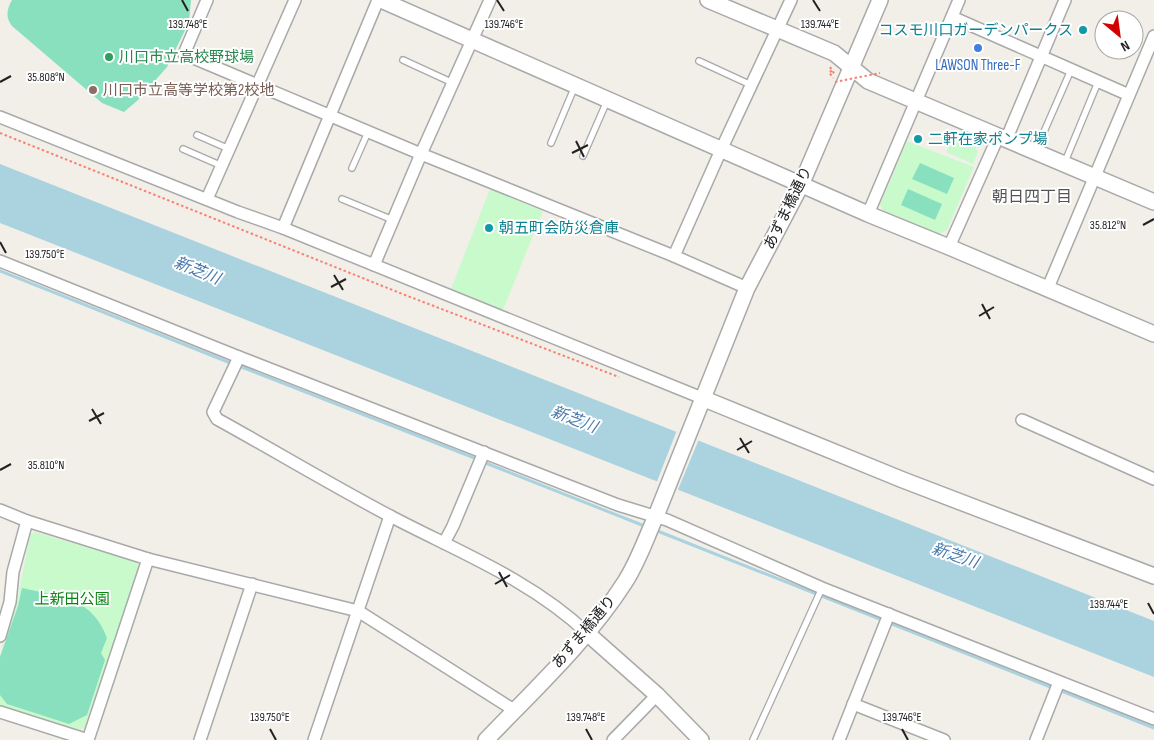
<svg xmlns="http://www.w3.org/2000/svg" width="1154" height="740" font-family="'Sofia Sans Condensed','Noto Sans JP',sans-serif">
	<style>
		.park { fill: #c8facc }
		.pitch { fill: #88e0be }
		.water { fill: #aad3df }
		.pier { fill: #f2efe9 }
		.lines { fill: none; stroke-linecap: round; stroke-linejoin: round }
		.stream { stroke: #aad3df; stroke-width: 3 }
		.service-casing { stroke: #a9a9a9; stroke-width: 8 }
		.minor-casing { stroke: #a9a9a9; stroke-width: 14 }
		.tertiary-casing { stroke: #a9a9a9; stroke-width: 18 }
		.path { stroke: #fa8072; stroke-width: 2; stroke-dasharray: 2.5 2.5; stroke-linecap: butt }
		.service { stroke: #fff; stroke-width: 5.5 }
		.minor { stroke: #fff; stroke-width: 11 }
		.tertiary { stroke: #fff; stroke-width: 15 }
		.path-bridge { stroke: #fa8072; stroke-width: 2; stroke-dasharray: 2.5 2.5; stroke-linecap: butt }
		.ticks { fill: none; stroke: #222; stroke-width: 2 }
		.culture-dot { fill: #0f9aa8; stroke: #fff; stroke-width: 2 }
		.shop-dot { fill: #3f7fe0; stroke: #fff; stroke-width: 2 }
		.leisure-dot { fill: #2e9e5b; stroke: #fff; stroke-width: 2 }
		.education-dot { fill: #8d6e63; stroke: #fff; stroke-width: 2 }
		.labels { text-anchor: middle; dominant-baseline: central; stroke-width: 4; stroke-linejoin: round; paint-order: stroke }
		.culture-label { font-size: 15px; fill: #0d838f; stroke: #fff; text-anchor: start }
		.leisure-label { font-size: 15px; fill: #27864d; stroke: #fff; text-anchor: start }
		.shop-label { font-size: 15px; fill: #366cbe; stroke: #fff }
		.education-label { font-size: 15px; fill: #785e54; stroke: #fff; text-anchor: start }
		.street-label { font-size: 15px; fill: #222; stroke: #fff }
		.park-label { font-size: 15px; fill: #0c8416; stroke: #fff }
		.neighbourhood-label { font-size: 16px; fill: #555; stroke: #fff }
		.water-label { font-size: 16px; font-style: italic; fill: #4a7aab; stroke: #fff }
		.ticks-label { font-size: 12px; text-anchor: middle; fill: #222; stroke: #fff; stroke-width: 4; stroke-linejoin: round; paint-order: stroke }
	</style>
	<rect width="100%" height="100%" fill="#f2efe9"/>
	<g class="park">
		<path d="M956,133l16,7 6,12 -5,12 -27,-12z"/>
		<path d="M907,141l67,26 -27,63 -9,4 -53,-21 -5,-8z"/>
		<path d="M490,189l53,22 -40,99 -52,-21z"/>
		<path d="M35,532l102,30 2,5 -54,160 -5,3 -80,-25v-50l16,-48 14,-72z"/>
	</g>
	<g class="pitch">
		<path d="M12,0h179l-2,22 -22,45 -29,33 -14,12 -22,-9 -90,-77c-7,-9 -5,-17 0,-26z"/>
		<path d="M920,163l34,15 -7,16 -35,-15z"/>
		<path d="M908,189l34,15 -7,16 -34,-15z"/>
		<path d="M22,588c38,9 70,9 85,50l-6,15 4,7 -18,55 -18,9 -62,-20 -7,-9v-38l18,-51z"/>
	</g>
	<path class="water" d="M0,164l1154,457v56l-1154,-454z"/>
	<path class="pier" d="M677,430l22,9 -22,53 -21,-8z"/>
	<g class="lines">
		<g class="stream">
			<path d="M0,271l233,93"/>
			<path d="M239,366l238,93"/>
			<path d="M483,462l164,65"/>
			<path d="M655,530l398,158"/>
			<path d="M1059,690l95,38"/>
		</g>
		<g class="service-casing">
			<g id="service">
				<path d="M403,60l50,23"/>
				<path d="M699,61l52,24"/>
				<path d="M197,135l32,14"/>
				<path d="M551,143l24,-57"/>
				<path d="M183,149l39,17"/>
				<path d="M1036,150l35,-80"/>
				<path d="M583,156l24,-55"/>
				<path d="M1064,164l34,-82"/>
				<path d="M352,168l16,-36"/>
				<path d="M342,199l51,21"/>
				<path d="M753,740l69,-152"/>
			</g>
		</g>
		<g class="minor-casing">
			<g id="minor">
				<path d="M207,0l-23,54 237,100 253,102 73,32"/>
				<path d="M952,17l177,78"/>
				<path d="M0,117l238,95 45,16 419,170"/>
				<path d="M1006,140l59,-140"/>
				<path d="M207,199l88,-199"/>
				<path d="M868,214l91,-214"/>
				<path d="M283,228l95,-228"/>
				<path d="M949,247l49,-110"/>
				<path d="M674,256l47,-106 70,-150"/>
				<path d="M0,261l239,96 379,148 49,15 155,68 332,131"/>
				<path d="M374,265l47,-111 69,-154"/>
				<path d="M1047,290l107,-254"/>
				<path d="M239,357l-26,55 4,7c58,32 116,67 175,98 67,35 139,63 195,116"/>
				<path d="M1022,420l132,59"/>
				<path d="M0,510l27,11 121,38 210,52 156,99"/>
				<path d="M444,543l9,-17 31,-74"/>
				<path d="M0,636l10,-34 3,-30 14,-51"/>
				<path d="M853,704l91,36"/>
				<path d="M0,712l88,28 60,-181"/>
				<path d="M200,740l52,-156"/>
				<path d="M314,740l76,-224"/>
				<path d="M613,740l44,-45"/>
				<path d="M839,740l50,-126"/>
				<path d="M1036,740l23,-58"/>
			</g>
		</g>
		<g class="tertiary-casing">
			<g id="tertiary">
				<path d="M381,0l487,214 81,33 205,87"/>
				<path d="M708,0l126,53 34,28 286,121"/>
				<path d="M702,398l201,82 251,96"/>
				<path d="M587,633l70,62 44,45"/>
				<path d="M486,740c47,-49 102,-100 139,-158 13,-20 21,-44 31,-66l91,-228 54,-103 79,-185"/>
			</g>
		</g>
		<g class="path">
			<path d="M830,67l5,8"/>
			<path d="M832,71l-3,1 4,6"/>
			<path d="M0,133l405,162 214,82"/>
		</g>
		<use href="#service" class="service"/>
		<use href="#minor" class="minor"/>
		<use href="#tertiary" class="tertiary"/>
		<path class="path-bridge" d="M835,82l45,-9"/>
	</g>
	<path class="ticks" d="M182,0l6,11M497,0l7,11M813,0l7,11M0,82l11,-6M576,141l8,16M572,153l16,-8M1143,225l11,-6M0,242l6,11M334,275l9,15M331,287l15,-8M982,304l8,15M979,316l15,-9M92,409l9,15M89,421l15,-8M740,438l9,15M737,450l15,-9M0,470l11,-6M499,572l8,15M495,584l15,-9M1148,603l6,11M270,729l6,11M586,729l6,11M902,729l6,11"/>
	<g class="culture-dot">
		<circle cx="1083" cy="30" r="5"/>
		<circle cx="918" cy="139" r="5"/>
		<circle cx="489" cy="228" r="5"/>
	</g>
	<circle class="shop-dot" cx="978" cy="48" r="5"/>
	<circle class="leisure-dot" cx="109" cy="57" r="5"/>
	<circle class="education-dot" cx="93" cy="90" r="5"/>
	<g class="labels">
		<g class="culture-label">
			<text x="1073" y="30" text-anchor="end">コスモ川口ガーデンパークス</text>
			<text x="928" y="139">二軒在家ポンプ場</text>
			<text x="499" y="228">朝五町会防災倉庫</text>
		</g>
		<g class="leisure-label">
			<text x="119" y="57">川口市立高校野球場</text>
		</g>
		<g class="shop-label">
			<text x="978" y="65">LAWSON Three-F</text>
		</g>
		<g class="education-label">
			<text x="103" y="90">川口市立高等学校第2校地</text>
		</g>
		<g class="street-label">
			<text transform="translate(788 208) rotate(-64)">あずま橋通り</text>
			<text transform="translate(584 632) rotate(-50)">あずま橋通り</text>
		</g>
		<g class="park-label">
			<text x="72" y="599">上新田公園</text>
		</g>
		<g class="neighbourhood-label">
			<text x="1032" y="197">朝日四丁目</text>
		</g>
		<g class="water-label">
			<text transform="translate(197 271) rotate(22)">新芝川</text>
			<text transform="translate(574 420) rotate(21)">新芝川</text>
			<text transform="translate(955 556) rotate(19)">新芝川</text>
		</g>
	</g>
	<g class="ticks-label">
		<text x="188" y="28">139.748°E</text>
		<text x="504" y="28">139.746°E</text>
		<text x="820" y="28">139.744°E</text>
		<text x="46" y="81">35.808°N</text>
		<text x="1108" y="229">35.812°N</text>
		<text x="45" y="258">139.750°E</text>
		<text x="46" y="469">35.810°N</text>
		<text x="1109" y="608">139.744°E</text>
		<text x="270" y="721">139.750°E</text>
		<text x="586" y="721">139.748°E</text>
		<text x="902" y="721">139.746°E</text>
	</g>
	<g transform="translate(1119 35) rotate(151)"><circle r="24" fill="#ffffff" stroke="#a7a7a7"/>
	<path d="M0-4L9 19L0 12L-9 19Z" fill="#d40000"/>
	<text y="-8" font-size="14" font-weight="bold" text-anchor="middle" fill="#222222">N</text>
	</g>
</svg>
